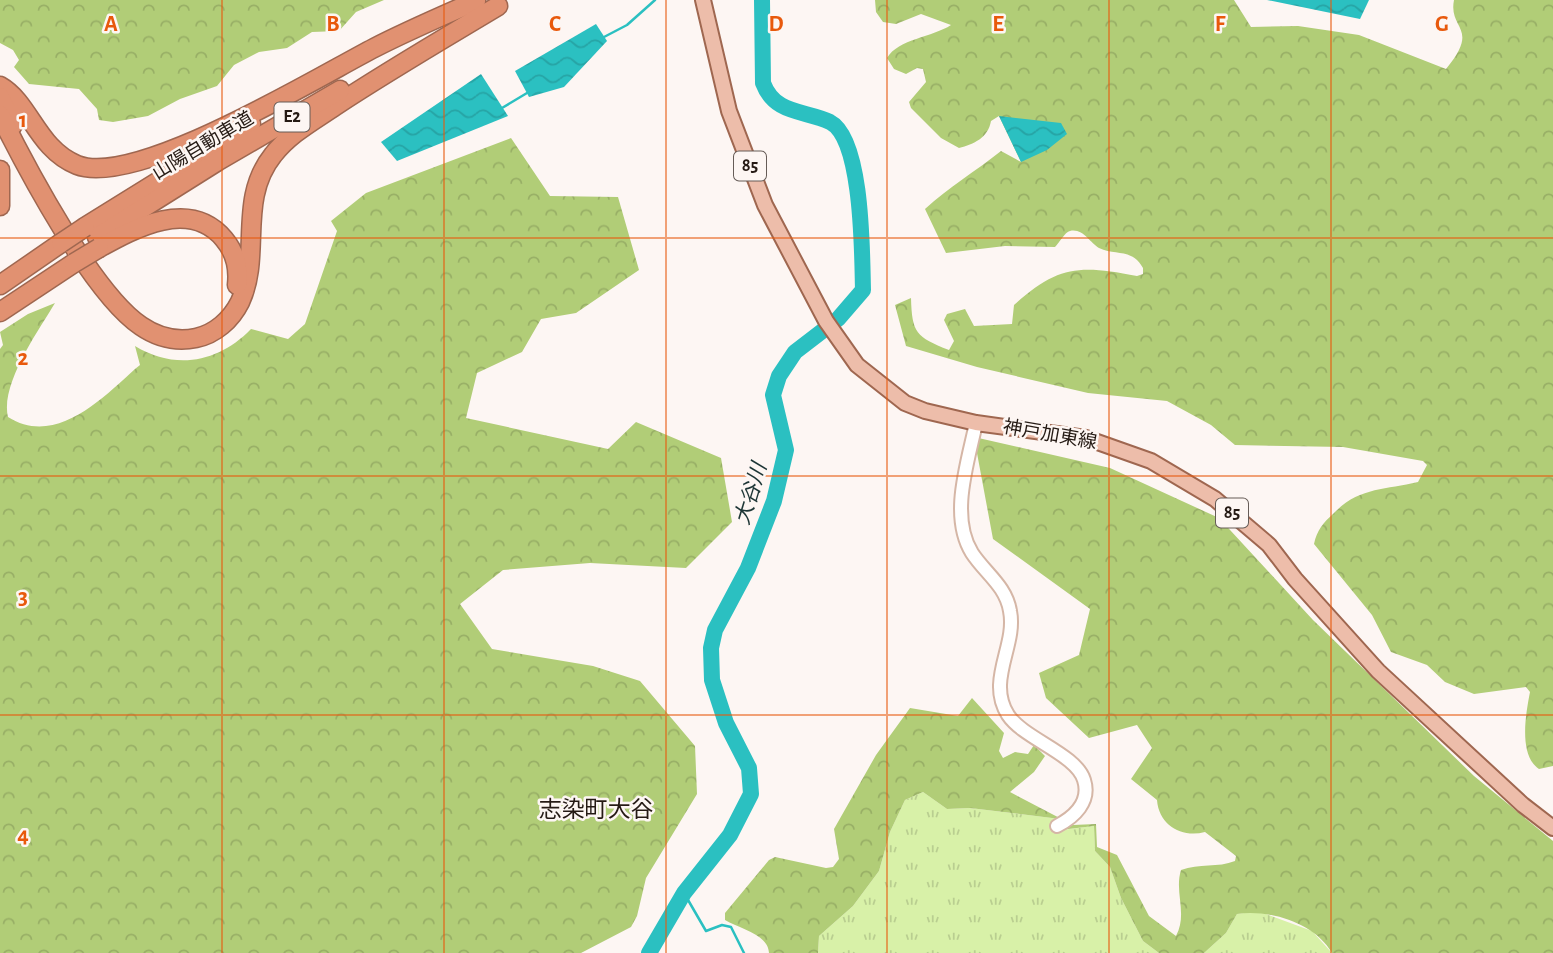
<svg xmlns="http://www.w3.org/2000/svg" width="1553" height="953" font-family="'Alegreya Sans','Noto Sans JP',sans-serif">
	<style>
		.grass { fill: url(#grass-tufts) }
		.forest { fill: url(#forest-crowns) }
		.water { fill: url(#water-waves) }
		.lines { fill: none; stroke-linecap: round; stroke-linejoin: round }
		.stream { stroke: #2bc0c1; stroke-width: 2.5 }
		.river { stroke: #2bc0c1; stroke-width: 16 }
		.secondary-casing { stroke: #d5b6a6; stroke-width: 16 }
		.primary-casing { stroke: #9f6750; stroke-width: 18 }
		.highway-casing { stroke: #9f6750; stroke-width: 21 }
		.secondary { stroke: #fff; stroke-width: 12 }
		.primary { stroke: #edbdaa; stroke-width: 14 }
		.highway { stroke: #e19171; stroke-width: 18 }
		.highway-bridge-casing { stroke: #9f6750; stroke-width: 21; stroke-linecap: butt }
		.highway-bridge { stroke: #e19171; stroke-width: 18 }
		.grid { fill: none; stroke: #e8590c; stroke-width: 2; stroke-opacity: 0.55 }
		.labels { text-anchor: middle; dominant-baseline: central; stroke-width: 5; stroke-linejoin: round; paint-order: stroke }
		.shield { fill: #fdf6f3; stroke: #665c57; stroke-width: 2 }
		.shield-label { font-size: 18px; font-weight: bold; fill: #251a14 }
		.street-label { font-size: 19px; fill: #251a14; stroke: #fdf6f3 }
		.water-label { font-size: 21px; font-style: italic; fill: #1d3535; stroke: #fdf6f3 }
		.quarter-label { font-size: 23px; fill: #251a14; stroke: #fdf6f3 }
		.grid-label { font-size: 23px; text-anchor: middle; font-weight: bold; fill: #e8590c; stroke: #fdf6f3; stroke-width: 5; stroke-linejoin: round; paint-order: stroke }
	</style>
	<defs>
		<pattern id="grass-tufts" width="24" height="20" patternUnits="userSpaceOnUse" patternTransform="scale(1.75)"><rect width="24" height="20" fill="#d8f1a8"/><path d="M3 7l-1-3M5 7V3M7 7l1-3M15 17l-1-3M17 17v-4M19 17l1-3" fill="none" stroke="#b9ce90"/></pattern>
		<pattern id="forest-crowns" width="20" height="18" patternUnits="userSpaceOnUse" patternTransform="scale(1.75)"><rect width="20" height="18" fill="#b1cd77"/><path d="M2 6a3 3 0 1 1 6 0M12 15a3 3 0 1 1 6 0" fill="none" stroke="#98af66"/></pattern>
		<pattern id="water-waves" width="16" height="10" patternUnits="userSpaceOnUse" patternTransform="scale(1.75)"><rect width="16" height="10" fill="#2bc0c1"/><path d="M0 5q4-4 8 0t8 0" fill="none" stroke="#26a4a5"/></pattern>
	</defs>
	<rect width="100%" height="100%" fill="#fdf6f3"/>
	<g class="grass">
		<path d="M923,792l24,17 23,-1 90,11 1,11 33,-4 1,25 15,16 11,31 22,43 16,12h-341l1,-17 34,-30 26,-35 11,-39 15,-32z"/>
		<path d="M1258,911l54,20 20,22h-128l22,-20 11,-19z"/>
	</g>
	<g class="forest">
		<path d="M0,0h384l-28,12 -17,19 -27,1 -25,16 -28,4 -25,13 -17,21 -37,13 -32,17 -35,6 -14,-2 -2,-11 -18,-20 -50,-5 -15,-17 5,-7 -6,-10 -13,-7z"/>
		<path d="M875,0h359l17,27 47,-1 61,9 87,34c35,-42 2,-39 8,-69h99v766l-14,3c-21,-14 -13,-56 -9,-77l-4,-5 -52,7 -29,-12 -18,-17 -36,-13 -19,-37 -58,-71c3,-14 9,-21 20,-31 25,-26 51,-23 84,-31l9,-17 -4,-4 -80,-14 -108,-2 -24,-20 -44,-24 -79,-8 -111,-26 -71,-21 -11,-41 16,-7c1,35 5,39 38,52l5,-9 -10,-21 3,-6 18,-5 9,17 38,-2 2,-19c44,-40 66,-40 123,-29l6,-2v-6c-11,-20 -27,-12 -44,-20 -9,-5 -16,-20 -29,-17 -5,1 -11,12 -15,16l-50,-1 -59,7 -21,-44c24,-22 51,-38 76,-58l20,11 -22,-46 -8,5c-3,17 -17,23 -32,27l-18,-10 -30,-30 -2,-6 17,-20 -3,-13 -6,-1 -11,6 -12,-5 -7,-11c11,-19 46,-21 64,-33l-30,-11 -25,10 -13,-2 -7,-10z"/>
		<path d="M511,138l39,58 68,1 21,73 -63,43 -35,6 -19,33 -45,21 -11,45 142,31 28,-27 85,36 11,64 -46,46 -96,-5 -87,7 -43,34 32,45 101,17 47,15 55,65 2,48 -51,84 -9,38 -6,11 -50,26h-581v-604l3,-4 -3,-13 28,-18 27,-11c-16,27 -55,81 -47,114 47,30 94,-18 127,-48l5,-4 -5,-19c41,25 84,16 116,-17l37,10 17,-15 32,-93 -6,-10 35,-28z"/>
		<path d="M974,437l136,31 109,50 94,102 161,156 79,65v112h-221c-17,-30 -63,-44 -95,-39l-11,19 -22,20h-45l-16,-12 -22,-43 -11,-31 -15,-16 -1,-25 -34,4v-11l-90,-11 -23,1 -24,-17 -18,8 -15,32 -11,39 -26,35 -34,30 -1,17h-49c-1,-19 -29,-24 -44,-33v-7l44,-53 6,-3 51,11 7,-1 6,-8 -5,-30 42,-74 34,-47 48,8 14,-18 32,35 -5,18 4,7 12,-6 13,2 6,-9 11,11 -11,16 -24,20 63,33 23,-1 1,23 20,8 32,61 27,20c12,-22 -2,-44 5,-66 18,-7 37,-2 54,-9l1,-5 -31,-24c-23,6 -46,-6 -48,-32l-26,-21 21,-31 -15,-23 -48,13 -43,-40 -7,-25 40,-18 11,-46 -97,-70z"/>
	</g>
	<g class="water">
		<path d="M1267,0h102l-9,19z"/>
		<path d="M596,24l11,17 -43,46 -35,10 -14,-26z"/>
		<path d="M481,74l27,42 -111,45 -16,-19z"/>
		<path d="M999,116l62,7 6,11 -20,16 -26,12z"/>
	</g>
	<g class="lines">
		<g class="stream">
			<path d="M604,37l23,-12 28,-25"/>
			<path d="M502,108l25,-15"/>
			<path d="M684,893l22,38 16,-6 9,2 13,26"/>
		</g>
		<path class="river" d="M649,953l35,-60 46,-58 21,-41 -2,-26 -23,-45 -14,-43 -1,-32 4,-18 33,-62 26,-67 12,-51 -13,-55 6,-19 16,-24 43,-33 25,-29c-1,-35 0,-151 -33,-168 -25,-12 -55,-7 -67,-39l-1,-83"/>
		<g class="secondary-casing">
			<path id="secondary" d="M976,423c-8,39 -27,93 -4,130 13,20 34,33 38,58 7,35 -24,69 -2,104 16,24 68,39 76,65 7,22 -10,37 -27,46"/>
		</g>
		<g class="primary-casing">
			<path id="primary" d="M703,0l26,111 36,94 61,116 31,44 48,38 20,8 51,12 110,15 65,23 64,38 54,46 26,34 83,92 145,134 30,23"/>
		</g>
		<g class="highway-casing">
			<g id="highway">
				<path d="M0,86c30,17 37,63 77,79 59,23 239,-87 297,-117 33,-17 68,-32 102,-47"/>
				<path d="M0,97l13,28"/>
				<path d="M0,115c27,54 93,179 141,211 16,11 35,16 55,12 19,-4 35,-18 44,-36 22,-47 -3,-102 33,-147 16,-21 40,-34 62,-49 53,-35 108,-67 163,-100"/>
				<path d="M0,170v36"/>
				<path d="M85,227l166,-103"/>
				<path d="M97,237l121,-76 122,-71"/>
				<path d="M99,248c36,-20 91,-50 125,-9 11,13 15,29 13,46"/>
				<path d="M0,285l61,-42"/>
				<path d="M0,312l74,-49"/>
			</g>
		</g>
		<use href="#secondary" class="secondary"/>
		<use href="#primary" class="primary"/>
		<use href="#highway" class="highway"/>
		<g class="highway-bridge-casing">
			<g id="highway-bridge">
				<path d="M61,243l24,-16"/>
				<path d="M74,263l25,-15"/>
			</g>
		</g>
		<use href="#highway-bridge" class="highway-bridge"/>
	</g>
	<path class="grid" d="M222,0v953M444,0v953M666,0v953M887,0v953M1109,0v953M1331,0v953M0,238h1553M0,476h1553M0,715h1553"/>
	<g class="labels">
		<g class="shield">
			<rect x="274.5" y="102.5" width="35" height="29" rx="5"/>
			<rect x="734" y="151.5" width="32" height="29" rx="5"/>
			<rect x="1216" y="498.5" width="32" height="29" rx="5"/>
		</g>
		<g class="shield-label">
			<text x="292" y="117">E2</text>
			<text x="750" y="166">85</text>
			<text x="1232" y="513">85</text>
		</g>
		<g class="street-label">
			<text transform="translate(203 146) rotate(-31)">山陽自動車道</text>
			<text transform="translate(1050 435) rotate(10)">神戸加東線</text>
		</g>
		<g class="water-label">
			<text transform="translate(751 494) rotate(-73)">大谷川</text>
		</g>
		<g class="quarter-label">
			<text x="596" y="810">志染町大谷</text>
		</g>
	</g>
	<g class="grid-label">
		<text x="111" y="31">A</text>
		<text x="333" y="31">B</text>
		<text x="555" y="31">C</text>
		<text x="776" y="31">D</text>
		<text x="998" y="31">E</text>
		<text x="1220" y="31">F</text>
		<text x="1442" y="31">G</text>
		<text x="23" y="127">1</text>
		<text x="23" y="365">2</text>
		<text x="23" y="604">3</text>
		<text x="23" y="842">4</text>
	</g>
</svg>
